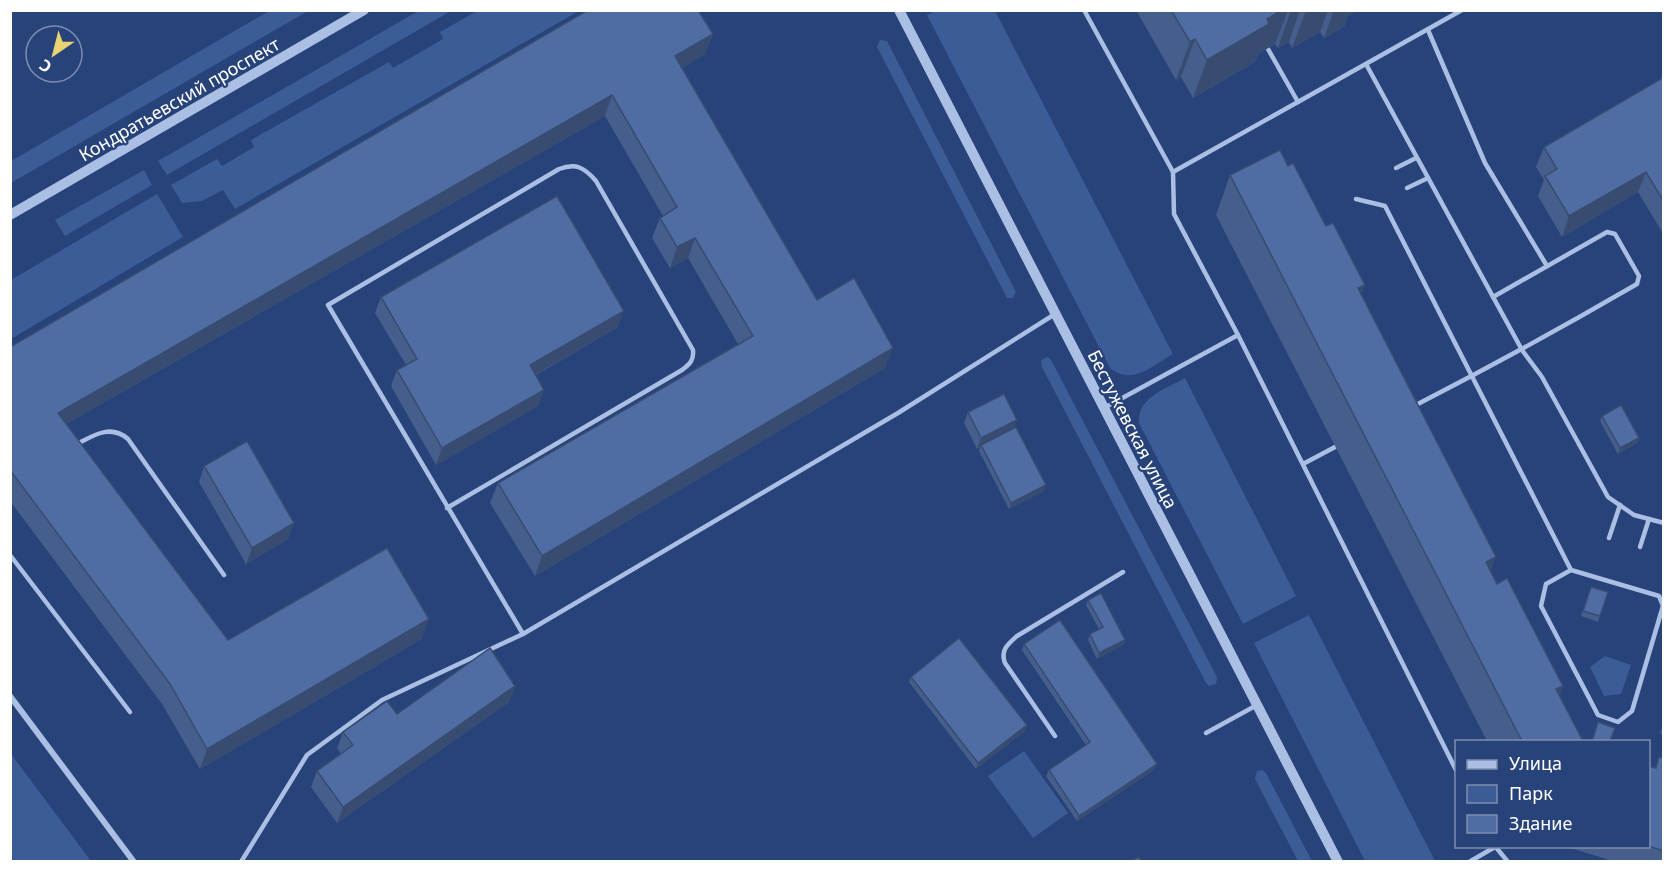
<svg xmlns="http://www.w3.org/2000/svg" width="1674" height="872" font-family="'Noto Sans',sans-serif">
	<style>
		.green { fill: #3b5c97 }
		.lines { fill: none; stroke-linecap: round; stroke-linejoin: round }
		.service { stroke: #aabfe3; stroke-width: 4.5 }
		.minor { stroke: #aabfe3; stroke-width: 6 }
		.tertiary { stroke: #aabfe3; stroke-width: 10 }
		.wall { fill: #455e8c }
		.shaded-wall { fill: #384c72 }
		.building { fill: #506da3; stroke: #384c72; stroke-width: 1.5 }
		.labels { text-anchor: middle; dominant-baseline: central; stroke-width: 4.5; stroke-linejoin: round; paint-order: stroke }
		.street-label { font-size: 18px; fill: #fff; stroke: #27437a }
	</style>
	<rect width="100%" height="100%" fill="#27437a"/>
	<g class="green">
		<path d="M420,10l31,1 -284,164 -9,-14z"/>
		<path d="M269,11h39l-297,172v-22z"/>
		<path d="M477,11h102l-344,198 -12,-19 -21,11 -20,2 -11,-18 46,-26 5,7 32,-19 -3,-7 138,-78 4,6 50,-29 -3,-7z"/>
		<path d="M935,11h60l178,343c-21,12 -41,32 -63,14l-183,-353z"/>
		<path d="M880,40l7,1 129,251 -3,6h-6l-130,-251z"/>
		<path d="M144,170l8,15 -87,51 -10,-16z"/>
		<path d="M157,194l26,43 -172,102v-59z"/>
		<path d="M1048,357l3,3 166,317 -1,7 -7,2 -3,-3 -164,-316 -1,-7z"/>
		<path d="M1185,378l111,218 -53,28 -104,-201c-2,-26 27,-34 46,-45z"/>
		<path d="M1309,615l126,246h-70l-111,-218z"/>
		<path d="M1605,656l26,9 -10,29 -17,2 -14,-29z"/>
		<path d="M1024,751l44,62 -35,25 -45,-62z"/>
		<path d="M11,754l80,107h-80z"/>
		<path d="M1262,770l4,3 46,88h-14l-43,-82 2,-8z"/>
	</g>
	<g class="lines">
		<g class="service">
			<path d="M1084,10l89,162 289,-162"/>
			<path d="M1428,30l57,133 62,103"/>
			<path d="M1268,49l30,53"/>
			<path d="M1366,64l156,286 20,27 66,120 26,18 30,8"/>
			<path d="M1396,168l20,-10"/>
			<path d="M1173,172l1,42 64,121 218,435"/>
			<path d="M1407,188l21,-10"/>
			<path d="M1356,199l29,7 186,364 88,26 4,10 -31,105 -14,11 -20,-7 -57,-109 5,-22 25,-14"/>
			<path d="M1414,406c76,-39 149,-79 223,-122l2,-8 -24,-42 -8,-2 -114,65"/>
			<path d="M1104,408l134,-73"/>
			<path d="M77,444c17,-9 34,-20 51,-5l96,136"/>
			<path d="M1303,464l32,-17"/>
			<path d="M447,508l235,-138c8,-6 12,-10 11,-20l-97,-169c-12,-14 -20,-18 -37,-12l-231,136 195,329 375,-221 157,-99"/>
			<path d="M1609,538l11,-33"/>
			<path d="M1640,547l9,-28"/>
			<path d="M10,555l120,157"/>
			<path d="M1206,733l51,-28"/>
			<path d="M1055,736l-50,-73c-5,-13 3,-19 12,-27l106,-64"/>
			<path d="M1495,846l13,16"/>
			<path d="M241,862l66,-107 75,-55 141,-66"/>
			<path d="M1469,862l26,-15"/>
		</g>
		<path class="minor" d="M10,696l124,166"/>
		<g class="tertiary">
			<path d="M899,10l439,852"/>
			<path d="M10,215l354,-205"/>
		</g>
	</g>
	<g class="wall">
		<path d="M1136,10h222l-10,6 -4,11 -20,11 -4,-6 -28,16 -3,-6 -11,6 -3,-4 -17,10 -3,8 -62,36 -12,-21 -5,3z"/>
		<path d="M713,34l-8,20 -23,14 135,232 68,68 -350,208 -45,-73 8,-20 240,-139 -50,-86 -18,10 -18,-30 8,-20 3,-2 -58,-100 -539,308 162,216 194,-1 -222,130 -38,-65 -152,-203v-154z"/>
		<path d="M1664,77v158l-26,-43 -76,45 -24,-41 6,-16 -8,-13 8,-20z"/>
		<path d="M1288,166l38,60 35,68 136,290 66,102 -4,10 24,45h-96l-271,-526 14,-40z"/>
		<path d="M381,297l237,30 -82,48 8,15 -6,16 -102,59 -45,-79 6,-16 9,-5 -31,-52z"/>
		<path d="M968,412l46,16 30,63 -35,18 -30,-58 1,-4 -3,2 -13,-26z"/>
		<path d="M1602,416l37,22 -2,5 -19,11 -18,-33z"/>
		<path d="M204,466l90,57 -6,16 -42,25 -47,-82z"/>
		<path d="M1591,587l9,29 -2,6 -17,-6z"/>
		<path d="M1088,600l37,40 -2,5 -26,14 -9,-19 2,-6 9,-5 -13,-24z"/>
		<path d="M1024,644l130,126 -77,51 -31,-45 3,-6 37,-25 -64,-95z"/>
		<path d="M911,677l114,54 -49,38 -67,-87z"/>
		<path d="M515,686l-6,16 -172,121 -26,-36 6,-16 24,-17 -4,-6 6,-16 54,-18z"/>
		<path d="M1664,723v11h-4z"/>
		<path d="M1664,750v111h-51l-49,-15h84l7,-78 4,-11 2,1z"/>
	</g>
	<g class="shaded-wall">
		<path d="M1282,10h6l-13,34 -17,10 -3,8 -62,36 14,-38 60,-41z"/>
		<path d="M1291,10h9l-11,32 -11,6z"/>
		<path d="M1306,10h22l-8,22 -28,16z"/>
		<path d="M1334,10h24l-10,6 -4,11 -20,11z"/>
		<path d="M713,34l-8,20 -37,23 7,-21z"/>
		<path d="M1195,39l-14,38 -5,3 14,-38z"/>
		<path d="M612,95l-7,21 -555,317 8,-20z"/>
		<path d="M1646,172l-8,20 -76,45 7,-21z"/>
		<path d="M695,238l-7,20 -18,10 7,-21z"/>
		<path d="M1365,285l-15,39 8,-36z"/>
		<path d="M624,311l-6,16 -94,54 6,-16z"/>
		<path d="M893,348l-8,20 -350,208 7,-20z"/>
		<path d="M544,390l-6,16 -102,59 6,-17z"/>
		<path d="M1017,420l-4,11 -32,14 -1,2 -3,2 4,-11z"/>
		<path d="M1639,438l-2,5 -19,11 2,-6z"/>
		<path d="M1046,485l-2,6 -35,18 2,-6z"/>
		<path d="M294,523l-6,16 -42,25 6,-16z"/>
		<path d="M1496,557l-14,39 4,-34z"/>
		<path d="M429,619l-7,20 -222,130 7,-20z"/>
		<path d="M1125,640l-2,5 -26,14 2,-6z"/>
		<path d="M515,686l-6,16 -172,121 6,-16z"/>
		<path d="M1563,686l-14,40 7,-37z"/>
		<path d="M1027,725l-2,6 -49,38 2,-6z"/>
		<path d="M1157,764l-3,6 -77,51 2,-5z"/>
	</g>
	<g class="building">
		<path d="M588,10h110l15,24 -38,22 142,244 37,-22 39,70 -351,208 -44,-73 255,-147 -58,-98 -18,9 -17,-29 17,-11 -65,-112 -554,318 170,227 159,-92 42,71 -222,130 -37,-65 -160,-214v-123z"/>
		<path d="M1171,10h111l-15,9 2,5 -62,36 -12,-21 -5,3z"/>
		<path d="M1664,77v125l-18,-30 -77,44 -24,-40 12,-7 -13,-22z"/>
		<path d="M1280,150l8,16 5,-3 33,63 7,-3 32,62 -7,3 138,269 -10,5 11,22 10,-6 56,108 -7,3 27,52h-61l-292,-566z"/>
		<path d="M557,196l67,115 -94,54 14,25 -102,58 -45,-78 20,-11 -36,-62z"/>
		<path d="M1004,394l13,26 -36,18 -13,-26z"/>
		<path d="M1621,405l18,33 -19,10 -18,-32z"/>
		<path d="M1016,427l30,58 -35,18 -30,-58z"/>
		<path d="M247,441l47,82 -42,25 -48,-82z"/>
		<path d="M1591,587l17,5 -8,24 -17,-5z"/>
		<path d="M1101,593l24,47 -26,13 -9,-19 13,-7 -15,-27z"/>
		<path d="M1060,620l97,144 -78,52 -30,-46 41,-28 -66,-98z"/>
		<path d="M959,638l68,87 -49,38 -67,-86z"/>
		<path d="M490,648l25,38 -172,121 -26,-36 36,-26 -10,-13 44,-31 10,13z"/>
		<path d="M1598,722l17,6 -5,13h-18z"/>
		<path d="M1659,757l5,1v93l-16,-5v-80l8,2z"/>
		<path d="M1139,857l2,4h-10z"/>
	</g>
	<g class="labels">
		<g class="street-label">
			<text transform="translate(179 99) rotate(-30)">Кондратьевский проспект</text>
			<text transform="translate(1133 429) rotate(63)">Бестужевская улица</text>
		</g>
	</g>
	<rect width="1674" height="872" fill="none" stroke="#ffffff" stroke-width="24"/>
	<rect x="1455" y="740" width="195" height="108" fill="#27437a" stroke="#7d8eaf" stroke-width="1.5"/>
	<rect x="1467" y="760" width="30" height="9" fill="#aabfe3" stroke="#7d8eaf" stroke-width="1.5"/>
	<text x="1509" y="770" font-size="18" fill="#ffffff">Улица</text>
	<rect x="1467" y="785" width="30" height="18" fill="#3b5c97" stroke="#7d8eaf" stroke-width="1.5"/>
	<text x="1509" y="800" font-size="18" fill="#ffffff">Парк</text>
	<rect x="1467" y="815" width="30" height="18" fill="#506da3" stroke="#7d8eaf" stroke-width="1.5"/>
	<text x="1509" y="830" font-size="18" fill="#ffffff">Здание</text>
	<g transform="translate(54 54) rotate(215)"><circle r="28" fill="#27437a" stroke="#7d8eaf" stroke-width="1.5"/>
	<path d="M0-4.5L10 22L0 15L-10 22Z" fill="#ebd371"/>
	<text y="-9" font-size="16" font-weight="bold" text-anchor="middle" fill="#ffffff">С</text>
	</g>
</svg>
